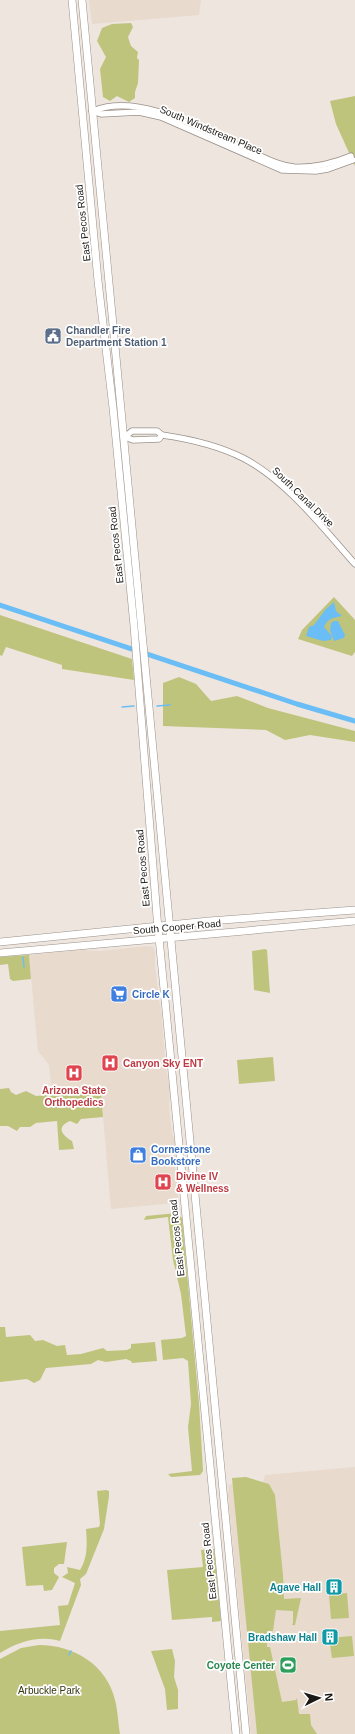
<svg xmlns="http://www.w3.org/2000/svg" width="355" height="1734" font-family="Helvetica,sans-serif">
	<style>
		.built { fill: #e8dacd }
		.green { fill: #bfc47d }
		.water { fill: #6bbdf5 }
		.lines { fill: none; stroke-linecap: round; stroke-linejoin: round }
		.stream { stroke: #6bbdf5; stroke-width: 1.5 }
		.canal { stroke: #6bbdf5; stroke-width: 5 }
		.minor-casing { stroke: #99918a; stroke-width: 7 }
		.major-casing { stroke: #99918a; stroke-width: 8 }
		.minor { stroke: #fff; stroke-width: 5.5 }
		.major { stroke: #fff; stroke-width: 7 }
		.labels { text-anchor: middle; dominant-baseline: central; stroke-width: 3.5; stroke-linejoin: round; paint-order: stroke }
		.street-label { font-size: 10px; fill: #1b1815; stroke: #fff }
		.service-label { font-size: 10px; font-weight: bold; fill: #4e5e75; stroke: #fff; text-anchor: start }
		.shop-label { font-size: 10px; font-weight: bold; fill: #366cbe; stroke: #fff; text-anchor: start }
		.health-label { font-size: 10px; font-weight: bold; fill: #be3a42; stroke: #fff; text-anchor: start }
		.culture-label { font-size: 10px; font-weight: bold; fill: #0d838f; stroke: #fff; text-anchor: end }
		.leisure-label { font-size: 10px; font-weight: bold; fill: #27864d; stroke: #fff; text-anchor: end }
		.park-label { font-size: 10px; fill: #34360f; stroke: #fff }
	</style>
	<rect width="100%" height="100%" fill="#eee5de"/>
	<g class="built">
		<path d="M89,0h112l-2,15 -107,9z"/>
		<path d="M147,946l6,1 2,4v15l4,34 2,10 5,59 4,19 -1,20 3,25 4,14 -1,21 3,29 -4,6 -63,6 -10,-116 -5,-3 -44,4 -3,-29 -11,-14 -9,-96 52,-5 19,1z"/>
		<path d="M355,1467v267h-104l-23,-239 1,-10 5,-2 28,3 3,-11z"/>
	</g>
	<g class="green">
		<path d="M131,23l2,4 -5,10 3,9 7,6 -1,6 2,2 -1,23 -3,9v6l-6,4 -12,-6 -7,5 -7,-4 -3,-28 6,-12 -9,-16 5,-13 10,-4z"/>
		<path d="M355,96v70l-19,-42 -6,-23z"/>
		<path d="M334,597l21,23v32l-3,4 -54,-17 4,-9z"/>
		<path d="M0,615l132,44 2,21 -72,-11v-4l-56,-18 -4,9 -2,-1z"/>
		<path d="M179,677l17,7 15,17 26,-5 31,12 87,23v11l-45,-7 -25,5 -19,-10 -103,-4v-43z"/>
		<path d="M265,949l2,1 3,43 -16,-3 -2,-39z"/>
		<path d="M29,955l2,24 -18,2 -3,-2 -2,-15 -8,1v-8z"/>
		<path d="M273,1057l2,24 -36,3 -2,-24z"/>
		<path d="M9,1088l2,4 5,3 10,-4 10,5 60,-6 5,3 2,24 -22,2 -4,5 -7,-3c-15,6 -7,15 2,20l2,8 -15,1 -2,-29 -21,2 -6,4h-10l-3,4 -9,-5h-8v-37z"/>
		<path d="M177,1213l5,5 17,185 4,68 -3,4 -29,2 -3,-3 24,-3 -4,-44 3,-23 -3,-43 -5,-3 -20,2 -2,-20 21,-2 4,-2 -5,-42 -8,-34 -5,-43 -24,3 2,-4z"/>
		<path d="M0,1327h5l1,10 24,-2 5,6 8,-1 14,6 8,-1 2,10 14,-1 22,-6 4,3 20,-1 4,-2v-4l24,-2 2,19 -25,2 -1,-2 -5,-2 -20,3 -8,-2 -7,4 -45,4 -6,12 -6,3 -7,-4 -27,3z"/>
		<path d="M246,1477l23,7 6,11 8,80 1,24 17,-1 -6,27h-3l1,-2v-12l-17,-1 -3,21h-6v16h3l12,55 14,-2 1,-2 2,16h11l1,11 6,9h-60l-25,-256z"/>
		<path d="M106,1490l3,1v5l-5,33 -18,45 -6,5 1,6 -21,56c-21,-6 -42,1 -60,12v-22l60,-6 -2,-19 10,-1 7,-22 -13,-6 6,-4 -1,-6 13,3c8,-13 7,-26 6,-41l13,-2 1,-3 -3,-33z"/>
		<path d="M67,1542l-3,22h-5l-5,4v5l5,4 -7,13 -8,1 -1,-6 -17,1 -4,-39z"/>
		<path d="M214,1549l7,72 -9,1v-5l-40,3 -5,-50 36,-3 -2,-17z"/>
		<path d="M347,1593l2,25 -18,1 -2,-24z"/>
		<path d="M352,1636l2,20 -22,2 -3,-20z"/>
		<path d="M39,1645c35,0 68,20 76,55 3,11 3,23 5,34h-120v-75l21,-11z"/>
		<path d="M172,1649l3,12 -1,16 4,13v19l-11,1 -2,-21 -14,-38z"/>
	</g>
	<g class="water">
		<path d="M334,602l2,9 6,5c-9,2 -14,2 -18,11l8,9 -1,4 -8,1 -17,-5 3,-9 5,-2 11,-15z"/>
		<path d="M334,621h4l7,14 -1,3 -10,3 -4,-11 1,-7z"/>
	</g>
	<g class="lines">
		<g class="stream">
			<path d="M157,706l13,-1"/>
			<path d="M122,707l12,-1"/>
			<path d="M23,957l1,10"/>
			<path d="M69,1655l2,-4"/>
		</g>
		<path class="canal" d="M0,605l297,99 58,17"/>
		<g class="minor-casing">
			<g id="minor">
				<path d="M92,111l9,3 38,-2 22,5 121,53 34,1 12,-2 25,-9"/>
				<path d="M93,111c50,-20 115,23 161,42 13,6 26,13 40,14 21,1 38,-3 57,-11"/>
				<path d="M125,437l7,-6h25l5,4c28,4 55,10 81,23 43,22 80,70 112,106"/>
				<path d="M125,437l8,3 26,-1 3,-4"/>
			</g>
		</g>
		<g class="major-casing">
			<g id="major">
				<path d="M72,0l26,281 15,127 21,218 23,291 79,817"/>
				<path d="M82,0c24,264 52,528 75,792l89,942"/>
				<path d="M0,942l209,-21 146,-11"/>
				<path d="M0,953l355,-32"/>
			</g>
		</g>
		<use href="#minor" class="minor"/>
		<use href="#major" class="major"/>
	</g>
	<defs>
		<g id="civic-square" transform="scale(0.9)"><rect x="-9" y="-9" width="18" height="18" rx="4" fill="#5c6f8a" stroke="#fff"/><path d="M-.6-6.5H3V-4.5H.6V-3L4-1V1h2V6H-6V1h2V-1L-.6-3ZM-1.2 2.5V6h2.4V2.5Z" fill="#fff"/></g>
		<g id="supermarket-square" transform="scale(0.9)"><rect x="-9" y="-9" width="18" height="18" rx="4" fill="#3f7fe0" stroke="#fff"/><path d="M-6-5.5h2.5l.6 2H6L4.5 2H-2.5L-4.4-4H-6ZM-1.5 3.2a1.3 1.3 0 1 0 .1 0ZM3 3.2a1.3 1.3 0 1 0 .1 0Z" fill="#fff"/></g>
		<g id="hospital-square" transform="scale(0.9)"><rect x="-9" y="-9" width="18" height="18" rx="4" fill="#e0444e" stroke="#fff"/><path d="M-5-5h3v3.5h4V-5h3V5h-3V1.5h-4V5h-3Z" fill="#fff"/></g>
		<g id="shop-square" transform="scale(0.9)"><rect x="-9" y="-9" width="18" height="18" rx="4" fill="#3f7fe0" stroke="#fff"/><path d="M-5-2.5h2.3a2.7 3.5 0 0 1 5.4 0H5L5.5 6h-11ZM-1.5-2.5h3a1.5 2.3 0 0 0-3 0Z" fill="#fff"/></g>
		<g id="building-square" transform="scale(0.9)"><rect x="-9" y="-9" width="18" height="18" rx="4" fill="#0f9aa8" stroke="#fff"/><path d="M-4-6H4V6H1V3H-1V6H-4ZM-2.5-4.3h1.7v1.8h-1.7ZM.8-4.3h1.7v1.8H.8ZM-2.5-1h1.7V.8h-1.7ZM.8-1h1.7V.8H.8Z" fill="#fff"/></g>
		<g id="stadium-square" transform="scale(0.9)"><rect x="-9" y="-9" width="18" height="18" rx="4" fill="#2e9e5b" stroke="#fff"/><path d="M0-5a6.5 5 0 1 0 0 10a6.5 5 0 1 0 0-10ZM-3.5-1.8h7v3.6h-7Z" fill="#fff"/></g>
	</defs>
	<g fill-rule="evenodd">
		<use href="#civic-square" x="53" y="336"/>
		<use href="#supermarket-square" x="119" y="994"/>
		<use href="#hospital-square" x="110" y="1063"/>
		<use href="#hospital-square" x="74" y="1073"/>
		<use href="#shop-square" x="138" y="1155"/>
		<use href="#hospital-square" x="163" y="1182"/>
		<use href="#building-square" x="334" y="1587"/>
		<use href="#building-square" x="330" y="1637"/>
		<use href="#stadium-square" x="288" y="1665"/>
	</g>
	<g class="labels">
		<g class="street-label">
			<text transform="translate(211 130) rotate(23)">South Windstream Place</text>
			<text transform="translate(83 223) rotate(-96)">East Pecos Road</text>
			<text transform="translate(303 497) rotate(44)">South Canal Drive</text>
			<text transform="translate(116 545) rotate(-96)">East Pecos Road</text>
			<text transform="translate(143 868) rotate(-95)">East Pecos Road</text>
			<text transform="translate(177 927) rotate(-5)">South Cooper Road</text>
			<text transform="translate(177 1238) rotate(-96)">East Pecos Road</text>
			<text transform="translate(209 1561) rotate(-96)">East Pecos Road</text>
		</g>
		<g class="service-label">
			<text x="66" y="330">Chandler Fire<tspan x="66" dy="12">Department Station 1</tspan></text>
		</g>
		<g class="shop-label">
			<text x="132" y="994">Circle K</text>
			<text x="151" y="1149">Cornerstone<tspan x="151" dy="12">Bookstore</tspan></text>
		</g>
		<g class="health-label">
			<text x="123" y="1063">Canyon Sky ENT</text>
			<text x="74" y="1090" text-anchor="middle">Arizona State<tspan x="74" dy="12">Orthopedics</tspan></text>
			<text x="176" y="1176">Divine IV<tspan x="176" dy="12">&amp; Wellness</tspan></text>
		</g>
		<g class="culture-label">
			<text x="321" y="1587">Agave Hall</text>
			<text x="317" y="1637">Bradshaw Hall</text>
		</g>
		<g class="leisure-label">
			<text x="275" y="1665">Coyote Center</text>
		</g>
		<g class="park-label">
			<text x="49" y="1690">Arbuckle Park</text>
		</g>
	</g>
	<g transform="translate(319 1698) rotate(85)" stroke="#ffffff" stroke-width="3" paint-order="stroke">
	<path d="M0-3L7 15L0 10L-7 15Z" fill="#1b1815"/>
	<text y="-6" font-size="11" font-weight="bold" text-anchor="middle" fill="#1b1815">N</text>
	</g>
</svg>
